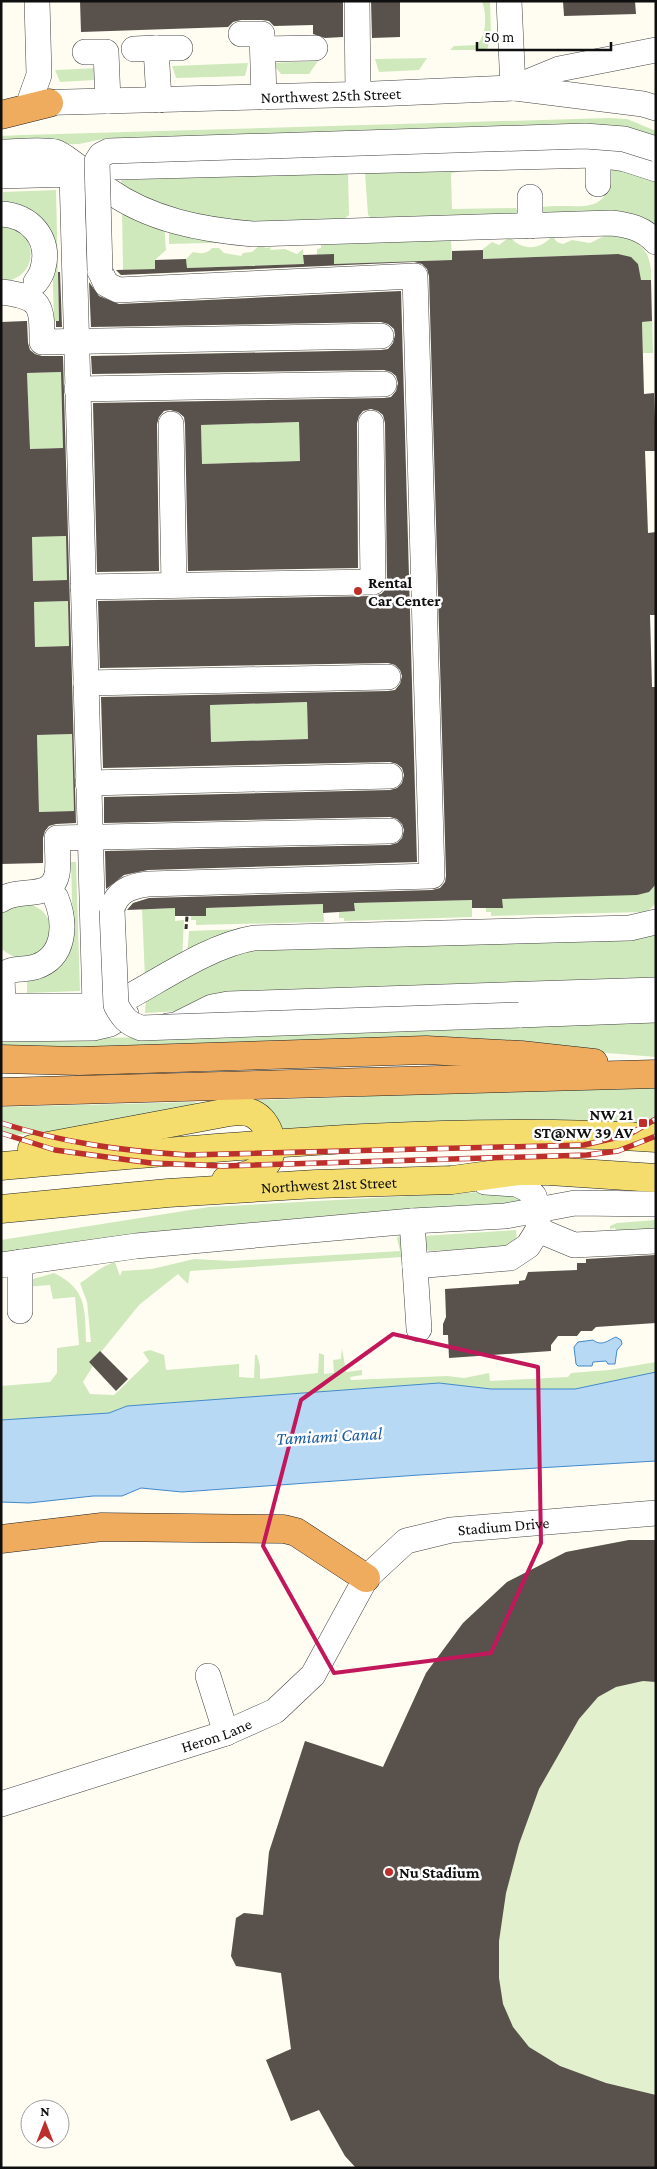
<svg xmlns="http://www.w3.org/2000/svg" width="657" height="2169" font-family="'Crimson Pro',serif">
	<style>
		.green { fill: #d0e9bc }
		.pitch { fill: #e2f0ce }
		.water { fill: #b8d9f4; stroke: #4189c9 }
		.building { fill: #58514c; fill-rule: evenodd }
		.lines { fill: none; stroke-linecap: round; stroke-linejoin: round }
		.minor-casing { stroke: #424242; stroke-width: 26 }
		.major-casing { stroke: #202020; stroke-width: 29 }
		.highway-casing { stroke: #202020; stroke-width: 29 }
		.path { stroke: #313131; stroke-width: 3; stroke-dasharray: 5 2.5; stroke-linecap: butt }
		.minor { stroke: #fff; stroke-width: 25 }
		.major { stroke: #f4dd6d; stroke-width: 28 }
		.highway { stroke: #efac5f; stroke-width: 28 }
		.rail-casing { stroke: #bc2f2b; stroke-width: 5.5 }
		.rail { stroke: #fff; stroke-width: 4; stroke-dasharray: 11; stroke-linecap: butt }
		.minor-bridge-casing { stroke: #424242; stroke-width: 26; stroke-linecap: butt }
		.minor-bridge { stroke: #fff; stroke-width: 25 }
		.marked { fill: none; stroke: #c2185b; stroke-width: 4; stroke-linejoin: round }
		.poi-dot { fill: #bc2f2b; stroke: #fff; stroke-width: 2 }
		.labels { text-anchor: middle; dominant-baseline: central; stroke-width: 5; stroke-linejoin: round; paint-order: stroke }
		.street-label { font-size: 16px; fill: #0f0f0f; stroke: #fff }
		.poi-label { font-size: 16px; font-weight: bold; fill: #0f0f0f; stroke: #fff; text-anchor: start }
		.water-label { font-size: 18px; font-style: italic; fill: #1b5b9e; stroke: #fff }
	</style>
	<rect width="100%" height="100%" fill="#fffdf2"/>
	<g class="green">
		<path d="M482,1h8l1,34 -4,15h-37l4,-4 23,-1c10,-11 10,-30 5,-44z"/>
		<path d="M427,58l-8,12 -40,2 -4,-13z"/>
		<path d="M318,61l-9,13h-28l-9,-11z"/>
		<path d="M248,63l-3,13 -69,2 -4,-12z"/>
		<path d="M99,68l-4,12 -35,2 -5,-12z"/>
		<path d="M609,118l18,1 29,12v98l-114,-15v-7c37,-5 68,13 68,-39l-473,-30 -34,1 -24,5 -78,1v-9l22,-1z"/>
		<path d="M464,170v1l-13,2 1,36 64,-1 2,4 -2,4 -142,4 -6,-5 -3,-42z"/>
		<path d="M348,173l1,42 -7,6 -64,2 -63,-2 -70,-21 -23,-13 -1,-7z"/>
		<path d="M56,190l3,131h-5l-2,-71 -49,-46v-12z"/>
		<path d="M122,209l42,16 2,25 -11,10v9l-32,1z"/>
		<path d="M1,224c38,5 41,54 0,58z"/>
		<path d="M169,226l76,16 -76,2z"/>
		<path d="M604,236c31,-1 49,11 47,44h-11l-22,-26 -135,5v-10l9,-7 7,3 8,-6h5c10,11 28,11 38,-1h4l3,4 6,2 9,-4 18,3z"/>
		<path d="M451,240l1,20 -118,4v-10l-17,1v-6l4,-1v-3z"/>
		<path d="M259,246l8,2 4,-1 -1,3 15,-1 12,5 6,-5 1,15 -117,4 -1,-9 7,-7c7,2 14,2 19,-4h7l5,5 17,3 2,-3 9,-1z"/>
		<path d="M652,321l1,32h-10l-1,-31z"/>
		<path d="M61,372l2,76 -33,1 -3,-76z"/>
		<path d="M299,422l1,39 -98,3 -1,-39z"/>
		<path d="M66,536l1,44 -34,1 -1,-44z"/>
		<path d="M68,601l1,45 -34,1 -1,-45z"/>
		<path d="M307,702l1,37 -97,3 -1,-37z"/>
		<path d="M72,734l2,77 -35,1 -2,-77z"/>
		<path d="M71,862h5l4,129 -53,2v-12l46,-43z"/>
		<path d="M656,884v19l-7,7 -7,2 -151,4v-4h-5v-4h16v-9z"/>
		<path d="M472,900v17l-128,4v-3h-5v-6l16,-1 -1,-8z"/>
		<path d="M28,903c50,18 7,79 -27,45v-34l13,-9z"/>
		<path d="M323,904l1,18 -128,3v-5h-5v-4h15v-8z"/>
		<path d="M175,908v13l9,-1 -2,39 -37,20 -3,-70z"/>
		<path d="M244,929l-57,27 2,-25z"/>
		<path d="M656,931v52l-511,30 1,-15 91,-48z"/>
		<path d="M656,1020v37l-86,-7 -391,-6 -115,4 -63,-2v-6l252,-5z"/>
		<path d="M656,1085v38l-141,-3 -237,11 -44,-30 125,-4 8,-3z"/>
		<path d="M195,1102l2,5 -146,25 -50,4v-29z"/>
		<path d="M481,1192l39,5 -1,3 -3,3 -515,55v-18l208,-33z"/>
		<path d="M656,1220v12l-39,1 -2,-5 -5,1v-3l7,-3z"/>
		<path d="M516,1230l1,11 -8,6 -80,4 -3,-2 -3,-13z"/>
		<path d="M399,1235l2,1 1,21 -212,14 -2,13 -10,-10 -39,31 -38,47 -12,10 4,4 -10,16 7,12 24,1 35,-34 -6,-9 7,-2 14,5 2,15 73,-6v13l15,1 1,-23h2l3,11v13l58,-6 1,-20 5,2v19l10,-1 -1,-13 8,-1 1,-11 4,24 16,-2v5l-12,2 1,3 96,-4 17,2 25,-5 1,8 78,-4 3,-4 38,-3 47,-8v10l-81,17h-84l-52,-6 -312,23 -18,7 -108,7v-34l49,-4 7,-9v-25l22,-3 -4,-48 -22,2 -3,-14 -25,2 -6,-4 35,-10c33,16 31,36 32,69h5l-4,-40 -7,-19c13,-8 21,-17 35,-21l5,14 2,-5 30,-2 42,-10 38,2 168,-10 -3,-13z"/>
	</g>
	<path class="pitch" d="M629,1540h27v628h-300l-11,-12 -26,-46 -28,11 -25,-61 25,-11 -10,-76 -45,-7 -5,-10 5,-38 8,-5 19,2 6,-63 36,-111 78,26 43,-94 37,-50 44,-41 59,-30z"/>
	<g class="water">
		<path d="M616,1337l5,3 1,4 -5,6 -2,14h-7l-2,-3 -13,1 -1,4h-14l-2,-2 -2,-17 4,-5 15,-2c9,7 15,0 23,-3z"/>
		<path d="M656,1372v89l-237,14 -237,17 -41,-4 -19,8h-29l-64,7 -28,-1v-82l108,-7 18,-7 312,-23 52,6h84z"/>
	</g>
	<g class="building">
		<path d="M80,1h263v36l-18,1 -12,-4v-9l-39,1 -5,-5 -7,-1h-21l-8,2 -5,5 -147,5z"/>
		<path d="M371,1h29v36l-28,1z"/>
		<path d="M563,1h72l1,13 -72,2z"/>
		<path d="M483,250v9l135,-5 13,3 7,7 3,16h10l1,41 -10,1 2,72 10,-1 2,53v5h-11l3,82 8,-1v83h-6l2,72h4v197l-7,8 -12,3 -135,4 1,9h-31v-8l-118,3 1,8 -32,2v-9l-117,4v8h-31v-8l-48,2 6,-7 16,-5 283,-8 8,-2 5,-6 1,-6 -17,-600 -2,-7 -5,-5 -8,-2 -293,13 -5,-5 39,-1v-9l31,-1 1,9 117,-4 -1,-9 31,-1v10l118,-4v-9z"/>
		<path d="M58,272h2l2,55h-6v-6h3z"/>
		<path d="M89,282l10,14 20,8 282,-13 16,571 -269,8 -24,5 -18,14 -1,-38 285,-6 7,-2 5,-5 2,-8 -2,-6 -5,-5 -7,-2 -286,6v-26l286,-7 7,-2 5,-5 2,-8 -2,-7 -5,-4 -7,-2 -287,6 -2,-71 287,-6 7,-1 5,-6 2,-8 -2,-6 -5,-5 -7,-2 -288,5 -2,-67 275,-5 8,-2 5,-5 1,-7 -2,-159 -2,-8 -5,-4 -7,-2 -8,2 -4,5 -2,7 1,145 -170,3 -3,-147 -1,-7 -6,-5 -8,-2 -6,1 -5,6 -2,7 2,147 -62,1 -4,-169 291,-5 7,-1 5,-6 2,-8 -2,-7 -5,-4 -7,-2 -292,4 -1,-18 290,-6 7,-1 5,-6 2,-8 -1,-6 -6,-5 -7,-2 -290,5zM299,422l1,39 -98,3 -1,-39zM307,702l1,37 -97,3 -1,-37z"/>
		<path d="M26,321h1l1,22 2,7 5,4 7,2h21l13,467 -20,1 -7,2 -4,5 -2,7v25l-42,1v-542zM61,372l2,76 -33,1 -3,-76zM66,536l1,44 -34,1 -1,-44zM68,601l1,45 -34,1 -1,-45zM72,734l2,77 -35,1 -2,-77z"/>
		<path d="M655,1255l1,68 -60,4 -4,4h-11l-4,5h-19l-7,9v6l-102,7 -1,-23h-5v-11l3,-7 -1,-28 74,-5v-3l6,-1 3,-8 49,-2v-7h9v-4z"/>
		<path d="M100,1351l28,28 -12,12 -27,-29z"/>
		<path d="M629,1540h27v142l-13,-1 -27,6 -18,10 -19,22 -40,70 -20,55 -13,49 -7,48v37l4,26 10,23 16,20 31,19 46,17 50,12v73h-300l-11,-12 -26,-46 -28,11 -25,-61 25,-11 -10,-76 -45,-7 -5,-10 5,-38 8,-5 19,2 6,-63 36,-111 78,26 43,-94 37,-50 44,-41 59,-30z"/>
	</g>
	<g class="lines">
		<g class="minor-casing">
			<g id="minor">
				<path d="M357,1l1,93"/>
				<path d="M509,1l4,87"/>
				<path d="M241,34h21l2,63"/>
				<path d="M156,48h24"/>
				<path d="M134,49l22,-1 3,52"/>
				<path d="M263,49l52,-1"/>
				<path d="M85,52h21l2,49"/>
				<path d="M515,88l128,16 13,4"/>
				<path id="s1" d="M29,103l344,-9 140,-6 46,-19 97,-19"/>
				<path d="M29,103l10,-28 -2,-74"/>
				<path d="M1,152c14,0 42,-3 54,0 9,2 43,31 53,38 42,30 95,40 145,44l358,-11c18,2 32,5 45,19"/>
				<path d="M598,165v19"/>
				<path d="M117,167l480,-12 28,4 31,10"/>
				<path d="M1,176l71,-2 23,832h-92l-1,-30c12,-10 19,-5 33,-9 31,-10 31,-44 21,-69"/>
				<path d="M530,197v29"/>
				<path d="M1,214c29,1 50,25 42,54 -1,5 -4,10 -7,14"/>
				<path d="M100,271l6,13 12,6 297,-14 17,600 -284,8c-17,2 -32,7 -36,26"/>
				<path d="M1,292c41,5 41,13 41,50l339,-6"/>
				<path d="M77,389l307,-5"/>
				<path d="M171,424l3,161"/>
				<path d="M83,587l290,-5 -2,-159"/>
				<path d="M86,683l302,-6"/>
				<path d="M88,783l302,-7"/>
				<path d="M1,900c18,-14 50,2 56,-26 2,-11 0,-25 0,-36l333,-7"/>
				<path d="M125,999c39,-21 86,-54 129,-61l376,-10 26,-6"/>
				<path d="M519,1015l137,-5"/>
				<path d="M168,1026l8,-1 36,-18 16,-3 428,-14"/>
				<path d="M1,1029l92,-1 17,-4 16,-10"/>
				<path d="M412,1221l7,108"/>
				<path d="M538,1230l36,15 82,-4"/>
				<path d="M20,1262v49"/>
				<path d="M1,1265l135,-19 276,-25 93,-5 70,-13 81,1"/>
				<path d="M415,1266l95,-8 18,-12 10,-16v-21l-4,-13 -7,-7 -11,-5 -31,-2"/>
				<path d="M208,1676l18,57"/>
				<path id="s2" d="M1,1804l225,-71 49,-22 38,-36 53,-97 40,-37 45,-11 205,-17"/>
			</g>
		</g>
		<g class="major-casing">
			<g id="major">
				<path d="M32,1149l197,-37c9,-1 18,-2 26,3 17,10 22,39 8,52 -10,8 -25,11 -37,13"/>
				<path d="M1,1166c217,-18 437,-42 655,-28"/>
				<path id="s3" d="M1,1209l167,-16 148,-9 136,-4 67,-9h30l107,7"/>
			</g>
		</g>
		<g class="highway-casing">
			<g id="highway">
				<path d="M1,115l48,-12"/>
				<path d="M1,1059l78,2 347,-11 95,5 73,8"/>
				<path d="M1,1092l655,-18"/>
				<path d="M1,1539l101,-12 182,2 12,3 70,46"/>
			</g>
		</g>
		<path class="path" d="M186,929l1,-13"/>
		<use href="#minor" class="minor"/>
		<use href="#major" class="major"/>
		<use href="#highway" class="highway"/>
		<g class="rail-casing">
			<g id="rail">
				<path d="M1,1123c63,20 122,28 187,32l396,-10 44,-10 28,-16"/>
				<path d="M1,1133l54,17 96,13 72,3 364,-11 31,-4 38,-15"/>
			</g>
		</g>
		<use href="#rail" class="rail"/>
		<g class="minor-bridge-casing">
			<g id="minor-bridge">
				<path d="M100,271l-3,-110 4,-6 8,-4 476,-15 39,3 32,10"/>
				<path d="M112,910l4,95c7,13 11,18 25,23l378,-13"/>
			</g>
		</g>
		<use href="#minor-bridge" class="minor-bridge"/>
	</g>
	<path class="marked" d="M393,1334l145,33 3,176 -50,110 -157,20 -71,-127 38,-146z"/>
	<g class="poi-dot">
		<circle cx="358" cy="591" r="5"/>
		<rect x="638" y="1118" width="10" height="10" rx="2.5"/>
		<circle cx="389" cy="1872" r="5"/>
	</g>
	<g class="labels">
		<g class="street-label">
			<text stroke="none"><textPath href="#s1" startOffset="302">Northwest 25th Street</textPath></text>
			<text stroke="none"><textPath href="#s3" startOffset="329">Northwest 21st Street</textPath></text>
			<text stroke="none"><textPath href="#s2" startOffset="606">Stadium Drive</textPath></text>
			<text stroke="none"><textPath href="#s2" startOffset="226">Heron Lane</textPath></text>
		</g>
		<g class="poi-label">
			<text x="368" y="582">Rental<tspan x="368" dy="18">Car Center</tspan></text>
			<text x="633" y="1114" text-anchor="end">NW 21<tspan x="633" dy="18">ST@NW 39 AV</tspan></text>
			<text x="399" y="1872">Nu Stadium</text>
		</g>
		<g class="water-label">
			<text transform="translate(329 1436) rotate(-3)">Tamiami Canal</text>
		</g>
	</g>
	<rect width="657" height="2169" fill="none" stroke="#0f0f0f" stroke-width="5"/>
	<g transform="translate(45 2124)"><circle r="24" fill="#ffffff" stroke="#9f9f9f"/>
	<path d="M0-4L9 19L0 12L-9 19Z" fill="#bc2f2b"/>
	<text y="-8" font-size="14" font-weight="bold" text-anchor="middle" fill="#0f0f0f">N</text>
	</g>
	<path d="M477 42v8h134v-8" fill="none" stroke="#0f0f0f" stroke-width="2.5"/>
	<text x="484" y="42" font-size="15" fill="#0f0f0f" stroke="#ffffff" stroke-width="4" paint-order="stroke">50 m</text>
</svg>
